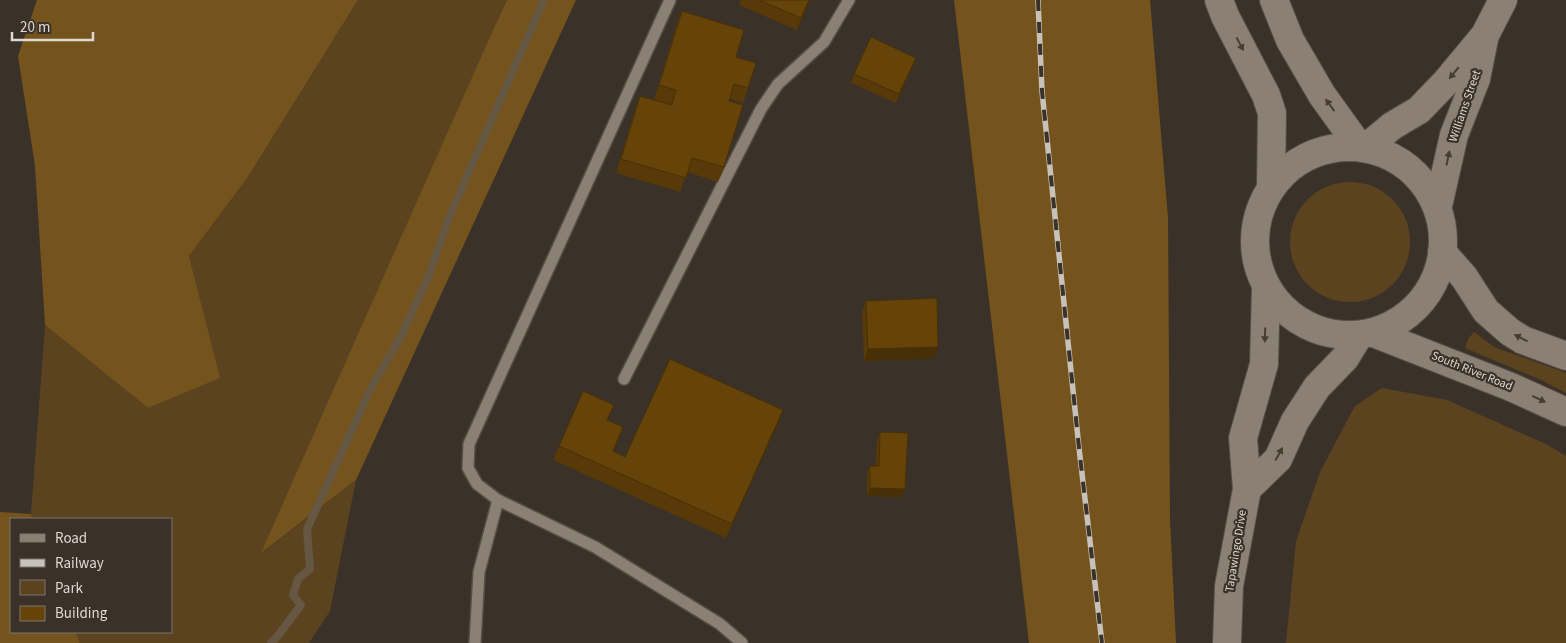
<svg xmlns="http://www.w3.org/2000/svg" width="1566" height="643" font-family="'Source Sans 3',sans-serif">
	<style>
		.green { fill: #5c431f }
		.forest { fill: #75531d }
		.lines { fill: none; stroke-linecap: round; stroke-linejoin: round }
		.stream { stroke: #655741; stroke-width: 8 }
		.service-casing { stroke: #564f46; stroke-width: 14 }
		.secondary-casing { stroke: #564f46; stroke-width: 30 }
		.service { stroke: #8a8174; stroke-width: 11 }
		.secondary { stroke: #8a8174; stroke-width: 28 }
		.rail-casing { stroke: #c7c2ba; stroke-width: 5.5 }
		.rail { stroke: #3a3228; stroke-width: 4; stroke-dasharray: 11; stroke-linecap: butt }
		.wall { fill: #583a08 }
		.shaded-wall { fill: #473006 }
		.building { fill: #664409; stroke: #473006 }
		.oneway { fill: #463e33 }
		.labels { text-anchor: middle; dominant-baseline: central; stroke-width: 4.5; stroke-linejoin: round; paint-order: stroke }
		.street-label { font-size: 12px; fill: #ded9d2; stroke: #3a3228 }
	</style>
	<rect width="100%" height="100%" fill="#3a3228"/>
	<g class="green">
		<path d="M358,0h149l-15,32 -229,520 93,-72 -26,131 -21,32h-229l-4,-11h95v-113h-138l-2,-5 14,-189 103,83 71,-30 -30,-122 59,-79z"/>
		<circle cx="1350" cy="242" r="60"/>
		<path d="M1474,332l20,15 72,26v20l-25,-13 -76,-32 3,-9z"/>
		<path d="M1382,388l65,12 101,45 18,11v187h-280l10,-102 24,-69 35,-66z"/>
	</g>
	<g class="forest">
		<path d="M37,0h321l-110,177 -59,79 31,122 -72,30 -103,-83 -10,-159 -17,-110z"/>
		<path d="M507,0h69l-220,480 -95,73 231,-521z"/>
		<path d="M954,0h196l18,218 2,301 6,124h-147z"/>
		<path d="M0,512l31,2 2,5h-22v113h65l4,11h-80z"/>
	</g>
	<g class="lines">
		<path class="stream" d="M271,643l6,-6 24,-32 -8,-10 5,-16 12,-10 -3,-40 63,-139 30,-52 28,-60 22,-63 94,-215"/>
		<g class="service-casing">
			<g id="service">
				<path d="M670,0l-201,444 -1,24 9,16 21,16 97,47 125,77 22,19"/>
				<path d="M624,379l137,-270 17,-25 46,-42 25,-42"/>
				<path d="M475,643l4,-71 19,-72"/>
			</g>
		</g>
		<g class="secondary-casing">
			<g id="secondary">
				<path d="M1219,0l6,16 41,79 6,18 -1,73"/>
				<path d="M1274,0l16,40 32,55 36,50"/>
				<path d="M1368,146l24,-20 27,-16 27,-28 39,-47 18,-35"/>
				<circle cx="1349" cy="241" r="94"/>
				<path d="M1438,206l16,-71 22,-56 8,-40"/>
				<path d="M1442,252l22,25 22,34 24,21 13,8 43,16"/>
				<path d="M1376,334l135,53 55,25"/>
				<path d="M1247,489l31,-30 17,-38 22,-34 28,-29 13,-21"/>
				<path d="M1227,643l2,-57 18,-97 -4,-51 21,-74 2,-77"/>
			</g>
		</g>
		<use href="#service" class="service"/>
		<use href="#secondary" class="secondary"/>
		<g class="rail-casing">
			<path id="rail" d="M1038,0l4,91 37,357 23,195"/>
		</g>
		<use href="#rail" class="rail"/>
	</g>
	<g class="wall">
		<path d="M741,0h69l-13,30 -58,-25z"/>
		<path d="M682,11l54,46 12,31 -5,15 -13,-4 -6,68 -6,15 -31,-10 -7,20 -64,-19 19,-63 5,-14 14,4 22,-74z"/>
		<path d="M916,58l-20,45 -45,-20 3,-9z"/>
		<path d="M866,301l68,57 -70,3 -2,-49z"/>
		<path d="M783,410l-5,14 -52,114 -173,-78 6,-14 49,-25 15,6 -9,24 11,6z"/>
		<path d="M880,432l25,57 -3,8 -35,-1v-22l3,-8h6l1,-26z"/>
	</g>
	<g class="shaded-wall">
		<path d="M809,0h1l-13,30 4,-12z"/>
		<path d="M916,58l-3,8 -17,37 3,-9z"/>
		<path d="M938,347l-4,11 -70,3 4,-12z"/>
		<path d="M783,410l-5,14 -52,114 6,-14z"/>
		<path d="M623,427l-5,15 -11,23 6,-14z"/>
		<path d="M870,488l35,1 -3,8 -35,-1z"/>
	</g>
	<g class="building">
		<path d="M759,0h50l-8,18z"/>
		<path d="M682,11l62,19 -8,27 20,6 -8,25 -14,-4 -5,17 14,4 -19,62 -32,-9 -6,20 -65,-19 19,-63 32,9 4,-15 -17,-5z"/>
		<path d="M871,37l45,21 -17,36 -45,-20z"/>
		<path d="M937,298l1,49 -70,2 -2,-48z"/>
		<path d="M670,359l113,51 -51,114 -173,-78 24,-55 31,14 -7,15 16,7 -10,24 12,6z"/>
		<path d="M880,432l28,1 -3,56 -35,-1v-22h9z"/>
	</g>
	<defs><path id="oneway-solid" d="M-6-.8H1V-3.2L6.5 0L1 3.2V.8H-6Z" transform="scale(1.25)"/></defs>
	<g class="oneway">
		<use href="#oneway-solid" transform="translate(1240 44) rotate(62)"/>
		<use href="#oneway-solid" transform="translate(1454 73) rotate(130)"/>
		<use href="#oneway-solid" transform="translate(1330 105) rotate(-126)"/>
		<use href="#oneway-solid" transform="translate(1448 158) rotate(-78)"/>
		<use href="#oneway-solid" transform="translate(1265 335) rotate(92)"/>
		<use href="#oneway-solid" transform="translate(1521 338) rotate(-153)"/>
		<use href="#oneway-solid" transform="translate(1539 399) rotate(25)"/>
		<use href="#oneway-solid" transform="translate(1279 454) rotate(-61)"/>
	</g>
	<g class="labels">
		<g class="street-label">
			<text transform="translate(1465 106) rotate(-71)">Williams Street</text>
			<text transform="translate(1472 371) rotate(22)">South River Road</text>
			<text transform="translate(1236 551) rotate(-81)">Tapawingo Drive</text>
		</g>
	</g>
	<rect x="10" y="518" width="162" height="115" fill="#3a3228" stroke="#7c756c"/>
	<rect x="20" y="534" width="25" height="8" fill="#8a8174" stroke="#7c756c"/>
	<text x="55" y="543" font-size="15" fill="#ded9d2">Road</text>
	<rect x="20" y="559" width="25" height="8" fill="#c7c2ba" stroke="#7c756c"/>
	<text x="55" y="568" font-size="15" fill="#ded9d2">Railway</text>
	<rect x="20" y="580" width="25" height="15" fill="#5c431f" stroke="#7c756c"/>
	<text x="55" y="593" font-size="15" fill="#ded9d2">Park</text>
	<rect x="20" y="606" width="25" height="15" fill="#664409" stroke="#7c756c"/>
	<text x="55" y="618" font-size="15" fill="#ded9d2">Building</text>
	<path d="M12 32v8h81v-8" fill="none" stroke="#ded9d2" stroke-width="2.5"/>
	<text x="20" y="32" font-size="15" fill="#ded9d2" stroke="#3a3228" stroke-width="4" paint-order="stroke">20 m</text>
</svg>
